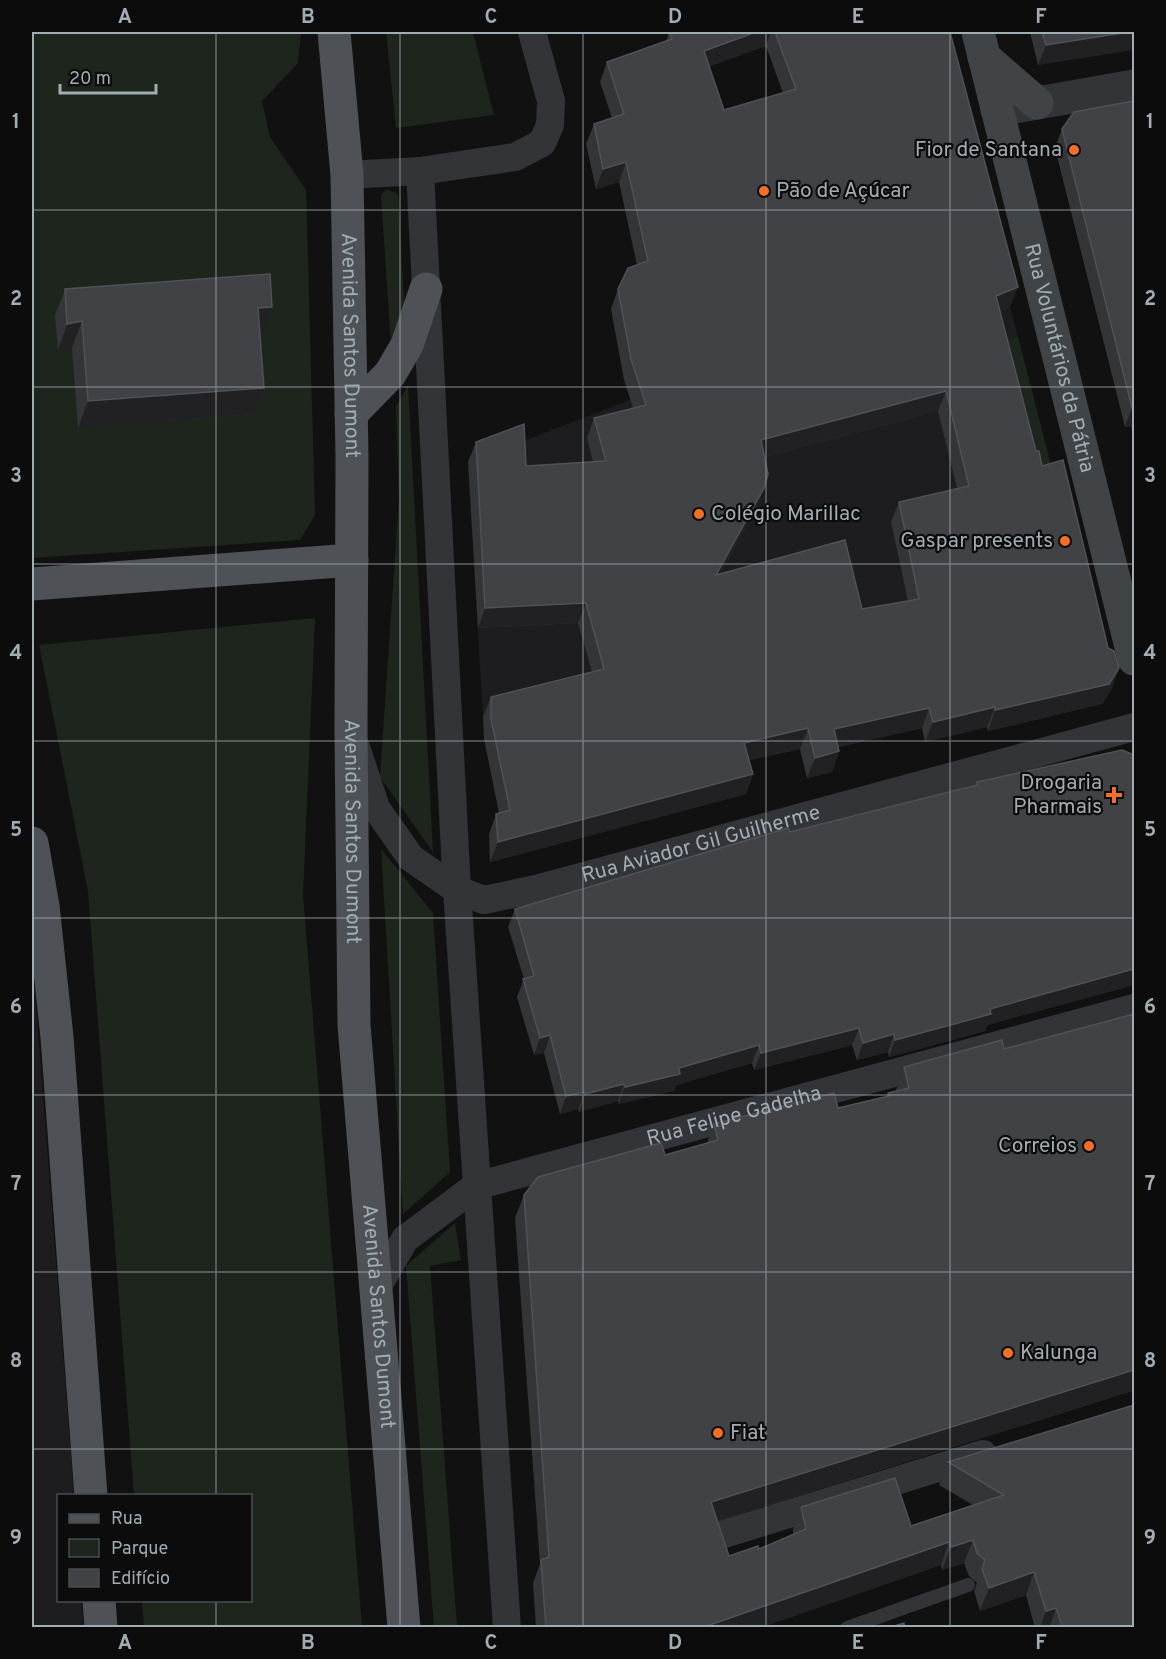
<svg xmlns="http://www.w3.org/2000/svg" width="1166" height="1659" font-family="Overpass,sans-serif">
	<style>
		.built { fill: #1d1d1f }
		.green { fill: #1e251d }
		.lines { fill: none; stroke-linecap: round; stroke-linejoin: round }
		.service { stroke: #323437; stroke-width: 14 }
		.minor { stroke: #323437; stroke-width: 28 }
		.tertiary { stroke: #323437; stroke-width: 33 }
		.secondary { stroke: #404447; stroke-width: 33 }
		.primary { stroke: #4e5256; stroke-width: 33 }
		.wall { fill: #343537; fill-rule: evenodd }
		.shaded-wall { fill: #212123 }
		.building { fill: #404245; stroke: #4f5256; stroke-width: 1.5; fill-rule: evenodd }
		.grid { fill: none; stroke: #a2acb3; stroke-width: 1.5; stroke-opacity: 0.55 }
		.poi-dot { fill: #f36f28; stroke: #0c0c0d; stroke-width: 2 }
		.labels { text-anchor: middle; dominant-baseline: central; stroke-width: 4.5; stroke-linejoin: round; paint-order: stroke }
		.poi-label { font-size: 21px; fill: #a2acb3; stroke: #0c0c0d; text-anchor: end }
		.street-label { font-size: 21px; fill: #a2acb3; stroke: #0c0c0d }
		.neatline { fill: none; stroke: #a2acb3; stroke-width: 2 }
		.grid-label { font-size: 20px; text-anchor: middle; font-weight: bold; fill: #a2acb3 }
	</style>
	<rect width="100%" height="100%" fill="#111112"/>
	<g class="built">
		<path d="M1010,307l23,88 -122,224 -264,58 -164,40 -15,-255 220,-84z"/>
		<path d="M32,979l3,12 39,504 -16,1v104l23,1 2,26h-51z"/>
	</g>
	<g class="green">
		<path d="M32,32h269l-3,31 -36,38 8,36 36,53 9,325 -15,25 -268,18z"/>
		<path d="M386,32h87l21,83 -98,13z"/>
		<path d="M387,189l11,5 7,126 -14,24 -10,-149z"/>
		<path d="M1018,337l37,143 -20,6 -39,-143z"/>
		<path d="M408,385l25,467 -53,-75 19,-278 -3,-92z"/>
		<path d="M315,618l-12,277 59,732h-218l-2,-26 108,-1v-104l-116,-1 -46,-604 -49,-246z"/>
		<path d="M381,849l52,64 17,259 -47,42z"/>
		<path d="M455,1223l6,37 -31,6 27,361h-23l-28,-361z"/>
	</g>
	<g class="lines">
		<path class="service" d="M847,1628l121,-43"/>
		<g class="minor">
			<path d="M420,171l37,719 50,738"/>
			<path d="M347,175l73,-4 95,-14 27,-14 8,-18 1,-24 -19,-69"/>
			<path id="s1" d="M356,747l20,61 35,50 46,32 27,10 52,-11 598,-162"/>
			<path id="s2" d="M375,1291l30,-52 71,-53 658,-178"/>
			<path d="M724,1534l259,-80"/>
		</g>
		<path class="tertiary" d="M997,110l137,-24"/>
		<g class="secondary">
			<path id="s3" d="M978,32l156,627"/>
			<path d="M984,57l53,46"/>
		</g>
		<g class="primary">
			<path id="s4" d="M334,32l13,143 5,282 -1,274 3,294 50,603"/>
			<path d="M351,414l39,-40 17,-29 19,-56"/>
			<path d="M32,584l320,-24"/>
			<path d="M32,843l11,63 14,131 34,459"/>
			<path d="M99,1600l2,28"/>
		</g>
	</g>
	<g class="wall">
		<path d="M669,32h281l60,275 -10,4 36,140 6,15 70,222 -10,16 -114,27 -1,-4 -62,15 -3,-14 -84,19 1,4 -7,21 -25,6 -7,-29 -51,11 4,14 -7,20 -256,68 -1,-28 7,-20 3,-1 -15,-74 -1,-22 8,-20 101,-25 -14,-49 -100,5 -10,-166 8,-20 50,24 67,-4 -6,-24 7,-20 39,-10 -9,-28 -13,-71 7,-20 19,-24 -18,-83 -23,7 -10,-45 8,-20 18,-6 -12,-36 7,-20 59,-21zM766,46l17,47 -59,17 -15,-44zM938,411l19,77 -58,14 -8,20 17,79 -46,8 -142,-35 37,-66 7,-20 1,-31z"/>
		<path d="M1030,32h104l-96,33z"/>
		<path d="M1134,101v338l-3,-13 -6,1 -70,-279 7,-19z"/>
		<path d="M65,289l197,44h-2l4,55 -10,26 -176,14 -6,-80 -14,2 -3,-35z"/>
		<path d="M1134,755v230l-147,40 -2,6 -96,26 -1,-5 -31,8 -5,-15 -98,25 -2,-7 -76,22 -2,6 -56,13v-3l-39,11 -1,-3 -18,5 -16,-61 -10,2 -17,-58 7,-18 -16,-52 7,-18 275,-77 185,-47 2,-3z"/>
		<path d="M1134,1014v378h-5l-412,129 12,35 30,-7 34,-14v-5l8,-23 110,19 62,-21 -34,-20 9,-23 186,-57v223h-99l-9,-33 -46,16 -6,-20 3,-8 -8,-7 -5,-13 -22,7 -1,-5 -182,63h-223l-3,-45 7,-19 -25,-346 9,-23 183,-52 7,-19 124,-16 49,-12 1,-3 8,-2v-1l8,-23 100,-18z"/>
	</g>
	<g class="shaded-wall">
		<path d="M756,32h15l-5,14 -69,25 7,-20z"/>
		<path d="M1129,32h5v18l-96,15 8,-20z"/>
		<path d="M626,162l-7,20 -23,7 7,-20z"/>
		<path d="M1018,287l-8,20 -21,9 7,-20z"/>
		<path d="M272,307l-10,26 -14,1 10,-26z"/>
		<path d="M82,321l-10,27 -14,2 9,-26z"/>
		<path d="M264,388l-10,26 -176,14 10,-27z"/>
		<path d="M946,391l-8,20 -184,49 7,-20z"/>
		<path d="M1132,408h2v9l-3,9 -6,1z"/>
		<path d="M764,488l-7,20 -49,87 8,-20z"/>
		<path d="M586,603l-8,20 -100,5 7,-20z"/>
		<path d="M1119,668l-7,20 -10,16 -114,27 7,-21z"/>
		<path d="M995,707l-8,20 -62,15 8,-20z"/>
		<path d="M929,708l-7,20 -95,21 7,-20z"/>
		<path d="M808,728l-8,21 -63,14 7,-20z"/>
		<path d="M839,751l-7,21 -25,6 8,-20z"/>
		<path d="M753,774l-7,20 -256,68 8,-20z"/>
		<path d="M1134,969v16l-147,40 -2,6 -96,26 6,-17 95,-31z"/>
		<path d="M859,1028l-7,17 -98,25 7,-17z"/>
		<path d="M894,1034l-6,18 -31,8 6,-17z"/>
		<path d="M550,1035l-6,18 -10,2 6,-17z"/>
		<path d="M759,1045l-7,18 -76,22 -2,6 -56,13 7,-17 54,-19z"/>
		<path d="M624,1084l-6,17 -39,11 6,-18z"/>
		<path d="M585,1092l-7,17 -18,5 6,-18z"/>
		<path d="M1134,1370v22h-5l-426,133 8,-23z"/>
		<path d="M973,1540l-9,23 -22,7 9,-23z"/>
		<path d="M949,1542l-8,23 -182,63h-58z"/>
		<path d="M1034,1572l-8,23 -46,16 9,-23z"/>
		<path d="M1056,1608l-7,20h-9l6,-17z"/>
	</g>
	<g class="building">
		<path d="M669,32h87l-52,19 20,59 72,-21 -21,-57h175l68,255 -22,9 40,155h3l3,15 21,-6 45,188 6,3 5,17 -10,16 -114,26v-3l-62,15 -4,-14 -95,21 5,22 -24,7 -7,-30 -64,15 9,31 -255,68 -2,-28 14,-4 -19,-91v-22l113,-28 -18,-66 -101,5 -9,-166 48,-18 2,42 80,-5 -12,-43 52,-13 -15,-46 -13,-70 10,-21 20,-7 -22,-99 -23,7 -9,-45 30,-10 -17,-52 65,-23zM946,391l23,95 -70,16 20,97 -57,10 -17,-69 -129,35 48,-87 4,-14 -7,-34z"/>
		<path d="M1042,32h87l-83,13z"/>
		<path d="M1134,101v307h-2l-70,-279 12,-17z"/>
		<path d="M270,274l2,33 -14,1 6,80 -176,13 -6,-80 -15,3 -2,-35z"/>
		<path d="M1122,750l12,5v214l-144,40 1,5 -96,26 -1,-6 -31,9 -4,-15 -98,25 -2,-8 -80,23 1,6 -55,13 -1,-3 -39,10v-2l-19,4 -16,-61 -10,3 -17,-59 11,-3 -19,-67 273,-81 2,4 187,-47v-3z"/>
		<path d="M1134,1014v356l-423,132 18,54 29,-10 1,3 47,-20 -5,-22 94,-29 16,48 93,-31 -56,-33 186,-57v223h-71l-7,-20 -10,3 -12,-39 -45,16 -7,-19 3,-9 -8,-7 -4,-13 -22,7 -2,-5 -248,86h-155l-5,-68 8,-3 -25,-362 14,-18 123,-34 4,12 53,-15 -4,-16 120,-31 4,15 51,-12 -1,-3 21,-5 -5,-21 98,-27 2,9z"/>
		<path d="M904,1623l1,5h-17z"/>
	</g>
	<path class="grid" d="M216,32v1464M400,32v1596M583,32v1596M766,32v1596M950,32v1596M32,210h1102M32,387h1102M32,564h1102M32,741h1102M32,918h1102M32,1095h1102M32,1272h1102M32,1449h1102M216,1600v28"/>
	<g class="poi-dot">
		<circle cx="1074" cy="150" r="6"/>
		<circle cx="764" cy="191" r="6"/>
		<circle cx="699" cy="514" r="6"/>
		<circle cx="1065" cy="541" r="6"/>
		<path d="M1111 786h6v6h6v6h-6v6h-6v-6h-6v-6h6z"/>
		<circle cx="1089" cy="1146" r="6"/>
		<circle cx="1008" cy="1353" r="6"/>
		<circle cx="718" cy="1433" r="6"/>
	</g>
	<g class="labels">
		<g class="poi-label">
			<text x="1062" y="150">Fior de Santana</text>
			<text x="776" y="191" text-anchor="start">Pão de Açúcar</text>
			<text x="711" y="514" text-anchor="start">Colégio Marillac</text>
			<text x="1053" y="541">Gaspar presents</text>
			<text x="1102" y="783">Drogaria<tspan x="1102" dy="24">Pharmais</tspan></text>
			<text x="1077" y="1146">Correios</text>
			<text x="1020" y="1353" text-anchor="start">Kalunga</text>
			<text x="730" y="1433" text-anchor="start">Fiat</text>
		</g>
		<g class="street-label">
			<text stroke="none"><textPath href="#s4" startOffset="314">Avenida Santos Dumont</textPath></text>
			<text stroke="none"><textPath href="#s3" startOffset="336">Rua Voluntários da Pátria</textPath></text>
			<text stroke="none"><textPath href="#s4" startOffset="800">Avenida Santos Dumont</textPath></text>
			<text stroke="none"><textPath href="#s1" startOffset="434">Rua Aviador Gil Guilherme</textPath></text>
			<text stroke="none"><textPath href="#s2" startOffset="416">Rua Felipe Gadelha</textPath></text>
			<text stroke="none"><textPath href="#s4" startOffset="1286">Avenida Santos Dumont</textPath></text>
		</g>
	</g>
	<rect width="1166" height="1659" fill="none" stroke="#0c0c0d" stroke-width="66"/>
	<rect x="57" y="1494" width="195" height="108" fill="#0c0c0d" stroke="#484c4f" stroke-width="1.5"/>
	<rect x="69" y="1514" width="30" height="9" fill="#4e5256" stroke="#484c4f" stroke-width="1.5"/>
	<text x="111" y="1524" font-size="18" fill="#a2acb3">Rua</text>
	<rect x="69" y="1539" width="30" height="18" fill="#1e251d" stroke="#484c4f" stroke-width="1.5"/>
	<text x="111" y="1554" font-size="18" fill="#a2acb3">Parque</text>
	<rect x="69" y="1569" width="30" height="18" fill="#404245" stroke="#484c4f" stroke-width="1.5"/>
	<text x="111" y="1584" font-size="18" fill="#a2acb3">Edifício</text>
	<path d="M60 84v9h96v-9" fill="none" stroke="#a2acb3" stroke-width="3"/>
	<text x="69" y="84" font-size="18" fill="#a2acb3" stroke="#0c0c0d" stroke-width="4.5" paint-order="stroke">20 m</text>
	<rect x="33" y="33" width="1100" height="1593" class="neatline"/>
	<g class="grid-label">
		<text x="125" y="23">A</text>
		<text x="308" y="23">B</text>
		<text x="491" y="23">C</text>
		<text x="675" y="23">D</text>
		<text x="858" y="23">E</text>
		<text x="1041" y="23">F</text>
		<text x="16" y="128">1</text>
		<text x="1150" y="128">1</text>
		<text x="16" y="305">2</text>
		<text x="1150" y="305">2</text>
		<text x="16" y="482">3</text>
		<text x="1150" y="482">3</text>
		<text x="16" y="659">4</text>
		<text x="1150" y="659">4</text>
		<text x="16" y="836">5</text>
		<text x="1150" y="836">5</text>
		<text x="16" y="1013">6</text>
		<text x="1150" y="1013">6</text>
		<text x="16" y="1190">7</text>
		<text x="1150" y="1190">7</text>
		<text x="16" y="1367">8</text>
		<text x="1150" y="1367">8</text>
		<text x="16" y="1544">9</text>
		<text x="1150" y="1544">9</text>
		<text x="125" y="1649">A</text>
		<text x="308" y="1649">B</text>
		<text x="491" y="1649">C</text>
		<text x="675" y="1649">D</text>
		<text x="858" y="1649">E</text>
		<text x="1041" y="1649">F</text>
	</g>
</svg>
